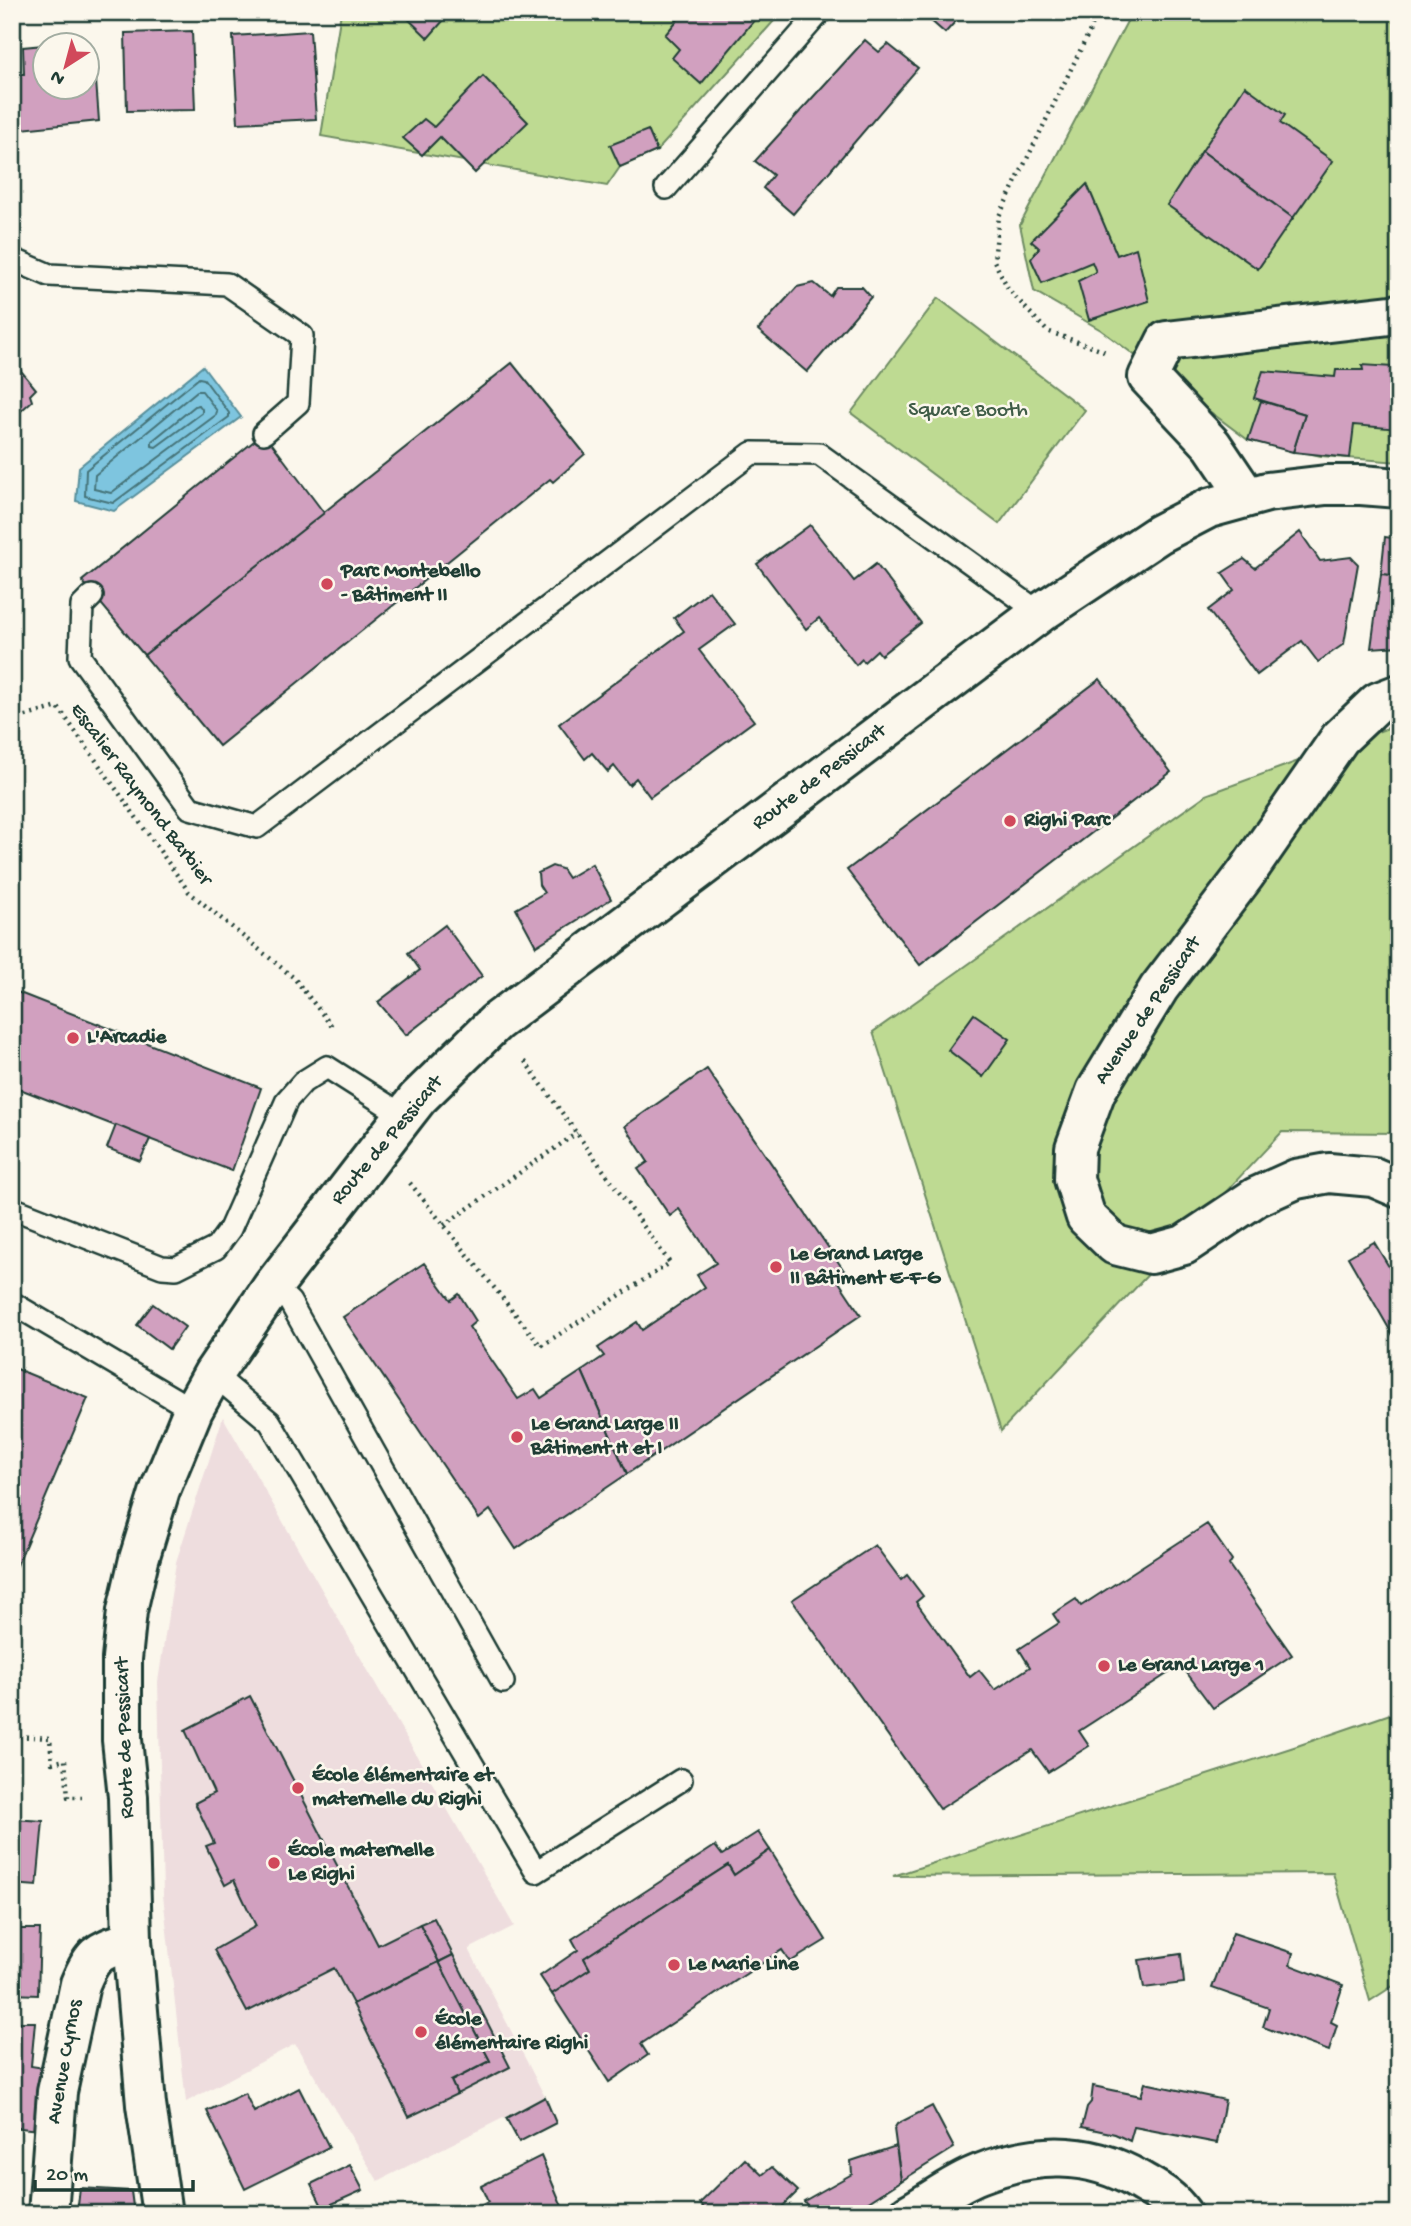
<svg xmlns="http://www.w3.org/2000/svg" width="1411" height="2226" font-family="'Gochi Hand',sans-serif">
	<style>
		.built { fill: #eeddde }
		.green { fill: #beda92; stroke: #6e8c63; stroke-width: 2 }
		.water { fill: #7ec5df; stroke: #588f9b; stroke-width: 2 }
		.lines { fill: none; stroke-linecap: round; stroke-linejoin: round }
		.shore { stroke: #457378; stroke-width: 2 }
		.building { fill: #d1a0bf; stroke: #1f3d34; stroke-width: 2 }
		.service-casing { stroke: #1f3d34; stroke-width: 26 }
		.minor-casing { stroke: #1f3d34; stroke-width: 44 }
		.tertiary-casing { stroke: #1f3d34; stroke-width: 44 }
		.path { stroke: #1f3d34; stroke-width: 4.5; stroke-dasharray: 2 5; stroke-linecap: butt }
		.service { stroke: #fbf7ec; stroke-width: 21 }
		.minor { stroke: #fbf7ec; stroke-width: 38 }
		.tertiary { stroke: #fbf7ec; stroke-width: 38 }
		.poi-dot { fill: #d1495b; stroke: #fbf7ec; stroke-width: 2.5 }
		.labels { text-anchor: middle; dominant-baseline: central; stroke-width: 5; stroke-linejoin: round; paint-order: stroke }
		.park-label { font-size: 21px; fill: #3f5c47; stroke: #fbf7ec }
		.poi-label { font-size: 21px; font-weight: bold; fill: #1f3d34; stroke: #fbf7ec; text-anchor: start }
		.street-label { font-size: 21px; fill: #1f3d34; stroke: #fbf7ec }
	</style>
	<rect width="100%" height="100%" fill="#fbf7ec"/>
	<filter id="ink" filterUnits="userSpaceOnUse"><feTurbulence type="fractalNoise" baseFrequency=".0143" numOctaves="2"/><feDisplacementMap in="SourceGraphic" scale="14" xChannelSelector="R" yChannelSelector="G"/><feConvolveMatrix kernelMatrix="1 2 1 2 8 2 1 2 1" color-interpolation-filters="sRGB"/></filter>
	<g filter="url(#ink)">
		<path class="built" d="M223,1417l291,509 -45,23 76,148 -167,84 -83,-137 -109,58 -23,-207 -5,-213 18,-120z"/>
		<g class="green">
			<path d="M341,12h441l-125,139 -37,16 -13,19 -286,-50z"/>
			<path d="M1132,12h267v450l-78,-6 -73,-16 -147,-110 -67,-39 -14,-66z"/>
			<path d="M938,298l147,112 -86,114 -148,-111z"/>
			<path d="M1399,724v409l-117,-1 -281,299 -128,-399 333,-237z"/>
			<path d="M1399,1711v271l-29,19 -37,-128 -440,3 404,-130z"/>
		</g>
		<path class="water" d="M203,366l38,51 -127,94 -38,-10 3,-34z"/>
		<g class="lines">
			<g class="shore">
				<path d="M199,378l5,1 25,34v4l-116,86 -28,-7 1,-26z"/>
				<path d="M197,391h5l15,20 -1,4 -105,78 -17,-4 1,-14z"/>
				<path d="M199,405l3,4v4l-46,34 -4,-1v-5l43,-35z"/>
			</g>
		</g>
		<g class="building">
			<path d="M401,12h50l-23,26z"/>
			<path d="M684,12h77l-60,72 -29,-26 7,-9 -14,-14z"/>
			<path d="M921,12h43l-19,21z"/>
			<path d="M192,31l3,79 -68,1 -2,-78z"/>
			<path d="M310,31l6,88 -78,4 -5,-87z"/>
			<path d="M865,40l14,12 9,-8 30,24 -125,146 -30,-26 10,-13 -18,-14z"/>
			<path d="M86,41v5h-40v42h42v-19l7,-2 4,54 -87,9v-22h5l-2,-34h9l-1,-27z"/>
			<path d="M483,76l45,46 -53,51 -35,-36 -18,18 -19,-17 21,-19 10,8z"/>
			<path d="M1245,86l40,29 -5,8 53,38 -40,57 -91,-67z"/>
			<path d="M648,130l9,21 -37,16 -10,-22z"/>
			<path d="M1202,151l91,67 -35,51 -91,-64z"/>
			<path d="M1087,184l30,71 19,-7 13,53 -60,19 -11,-39 18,-9 -4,-10 -50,21 -11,-24 8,-11 -8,-7z"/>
			<path d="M814,283l16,13 6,-9h26l9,10 -64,75 -49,-42 39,-43z"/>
			<path d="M1393,359l6,1v69l-45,-4 -4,33 -57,-6 12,-38 -51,-16 9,-27 72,6 1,-7h27l-1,-5 31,2z"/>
			<path d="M12,360l24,29 -6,6 2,6 -20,18z"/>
			<path d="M512,363l73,91 -32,28 -3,-3 -331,267 -75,-91z"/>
			<path d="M1261,401l44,13 -12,38 -45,-12z"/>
			<path d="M264,433l60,80 -180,142 -62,-74z"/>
			<path d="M810,525l44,56 22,-17 45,59 -40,32 -4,-5 -13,12 -2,-3 -6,6 -37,-47 -13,11 -49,-65z"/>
			<path d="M1300,532l20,29 31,-4 7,7 -14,80 -26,18 -16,-21 -45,34 -49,-65 26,-20 -12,-17 22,-14 11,9z"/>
			<path d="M1385,537l14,2v37l-18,-2z"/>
			<path d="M1381,574l18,2v70l-28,2z"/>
			<path d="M709,591l26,33 -36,26 55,71 -104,76 -14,-19 -7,7 -15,-19 -6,6 -16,-19 -7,6 -26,-35 125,-93 -10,-13z"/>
			<path d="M1100,679l71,93 -251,193 -73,-95z"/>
			<path d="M592,864l19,35 -75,47 -20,-37 28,-16 -5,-8 -1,-12 14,-7 10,3 6,9z"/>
			<path d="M445,925l37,51 -76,59 -28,-33 42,-32 -12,-17z"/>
			<path d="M12,990l249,98 -29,83 -220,-85z"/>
			<path d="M974,1014l36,25 -27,38 -35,-27z"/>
			<path d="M707,1069l138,203 -8,7 24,36 -234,159 -45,-103 22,-15 -6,-8 39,-26 5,8 63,-43 -8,-12 19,-12 -37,-54 -9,7 -32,-47 10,-7 -23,-36z"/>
			<path d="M116,1125l34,14 -10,22 -33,-13z"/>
			<path d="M1374,1242l17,28 8,-5v81l-51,-89z"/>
			<path d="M424,1263l27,37 8,-6 17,27 -7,6 49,72 17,-10 6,9 41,-27 45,103 -111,75 -26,-39 -11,9 -136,-202z"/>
			<path d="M153,1304l32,23 -16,22 -32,-24z"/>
			<path d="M12,1367l76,31 -76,179z"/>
			<path d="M1207,1524l25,36 -3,5 63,90 -79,53 -32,-43 -102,66 10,15 -41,26 -16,-22 -92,59 -148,-209 83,-55 26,35 6,-5 16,21 -7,6 54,75 9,-7 16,20 35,-23 -11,-18 40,-26 -6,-9 23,-15 5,7z"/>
			<path d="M250,1696l128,249 42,-21 19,38 -86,42 -19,-36 -87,44 -33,-62 42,-24 -22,-46 -9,5 -19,-39 8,-3 -19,-40 19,-10 -29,-63z"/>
			<path d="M12,1819l31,2 -6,65 -25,-2z"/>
			<path d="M758,1832l12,18 -36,25 -6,-10 -144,93 6,11 -38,25 -12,-18 38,-26 -6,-11 143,-93 7,9z"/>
			<path d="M770,1850l56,90 -36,22 -8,-12 -141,94 7,11 -39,27 -57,-88 38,-25 -6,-11 144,-93 6,10z"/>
			<path d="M434,1918l19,37 -14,7 -19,-38z"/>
			<path d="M12,1929h28l-2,66 -26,-1z"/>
			<path d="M1233,1933l60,20 -3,12 53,20 -12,37 6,3 -8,26 -66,-24 6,-19 -57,-20z"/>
			<path d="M1181,1954l3,29 -40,5 -5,-28z"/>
			<path d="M453,1955l57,112 -53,27 -6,-13 39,-20 -51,-99z"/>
			<path d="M439,1962l51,99 -39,20 6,13 -48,23 -56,-113z"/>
			<path d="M12,2022h23l-4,44 13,2 -6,62 -26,-3z"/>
			<path d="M1145,2083l80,17 -8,43 -83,-16 -4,14 -15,-7 -33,-7 5,-20 4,-5 2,-16 48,10z"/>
			<path d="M299,2088l30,59 -84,42 -38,-78 38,-18 9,19z"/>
			<path d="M545,2097l11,26 -37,19 -13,-24z"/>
			<path d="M932,2106l22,42 -53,33 -7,-52 3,-5z"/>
			<path d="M896,2146l5,35 -51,33h-37l-9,-13 48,-27 -1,-13z"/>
			<path d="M541,2156l23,55 -7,3h-79l-3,-5 13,-7 -7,-16z"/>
			<path d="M745,2159l17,16 10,-8 26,24 -23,23h-69l1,-2 -7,-9z"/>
			<path d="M350,2165l13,25 -40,18 -12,-24z"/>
			<path d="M80,2188l51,3 3,23h-57z"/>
		</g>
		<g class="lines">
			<g class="service-casing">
				<g id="service">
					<path d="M666,188l154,-176"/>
					<path d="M12,259l37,16 178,9 75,52 -4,67 -34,30"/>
					<path d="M92,596l-10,10 -2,51 110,151 67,19 495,-374 67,1 221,159"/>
					<path d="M12,1208l150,59 14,1 40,-20 14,-19 57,-129 16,-18 24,-15 77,49"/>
					<path d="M273,1286l17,16 213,380"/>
					<path d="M12,1303l181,107"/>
					<path d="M213,1374l57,48 266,450 145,-92"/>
				</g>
			</g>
			<g class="minor-casing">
				<g id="minor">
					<path d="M1247,497l-35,-52 -64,-68 18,-36 233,-27"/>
					<path d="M48,2214l9,-122 23,-108c14,-34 19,-32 52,-44"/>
				</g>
			</g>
			<g class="tertiary-casing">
				<g id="tertiary">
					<path d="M1399,694l-21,8 -38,36 -95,137 -86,113 -63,103 -21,57 -1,31 12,38 29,28 36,9 33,-9 72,-48 40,-18 33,-6 44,4 26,11"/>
					<path d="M162,2214l-16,-109 -14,-165 -4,-143 -6,-57v-81l5,-48 12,-52 21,-69 33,-80 20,-36 60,-88 131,-170 14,-18 78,-76 544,-409 119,-79 50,-26 58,-16 59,-7h35l38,3"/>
					<path d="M909,2214c23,-13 46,-31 70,-40 55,-22 109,-24 161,7 17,10 30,16 42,33"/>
				</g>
			</g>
			<g class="path">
				<path d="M1099,12l-100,204 -5,45 15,29 38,41 62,22"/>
				<path d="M12,720l46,-13 131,185 105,86 40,51"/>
				<path d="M410,1183l131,163 129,-83 -146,-203"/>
				<path d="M444,1225l133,-92"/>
				<path d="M12,1736l38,2 2,25 13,-3 3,37h14"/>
			</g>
			<use href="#service" class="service"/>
			<use href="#minor" class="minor"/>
			<use href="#tertiary" class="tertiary"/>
		</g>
	</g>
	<g class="poi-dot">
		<circle cx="327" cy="584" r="7"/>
		<circle cx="1010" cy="821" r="7"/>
		<circle cx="73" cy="1038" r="7"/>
		<circle cx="776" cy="1267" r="7"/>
		<circle cx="517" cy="1437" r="7"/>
		<circle cx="1104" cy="1666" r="7"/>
		<circle cx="298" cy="1788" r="7"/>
		<circle cx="274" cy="1863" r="7"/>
		<circle cx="674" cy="1965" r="7"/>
		<circle cx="421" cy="2032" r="7"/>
	</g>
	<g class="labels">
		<g class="park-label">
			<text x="968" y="411">Square Booth</text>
		</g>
		<g class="poi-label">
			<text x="341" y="572">Parc Montebello<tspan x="341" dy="24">- Bâtiment II</tspan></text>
			<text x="1024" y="821">Righi Parc</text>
			<text x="87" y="1038">L'Arcadie</text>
			<text x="790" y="1255">Le Grand Large<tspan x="790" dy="24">II Bâtiment E-F-G</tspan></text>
			<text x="531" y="1425">Le Grand Large II<tspan x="531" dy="24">Bâtiment H et I</tspan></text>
			<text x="1118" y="1666">Le Grand Large 1</text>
			<text x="312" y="1776">École élémentaire et<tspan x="312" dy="24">maternelle du Righi</tspan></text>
			<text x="288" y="1851">École maternelle<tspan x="288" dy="24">Le Righi</tspan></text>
			<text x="688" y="1965">Le Marie Line</text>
			<text x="435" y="2020">École<tspan x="435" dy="24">élémentaire Righi</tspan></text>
		</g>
		<g class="street-label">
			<text transform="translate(820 778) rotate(-37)">Route de Pessicart</text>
			<text transform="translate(140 795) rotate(53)">Escalier Raymond Barbier</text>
			<text transform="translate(1149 1011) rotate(-56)">Avenue de Pessicart</text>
			<text transform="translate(388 1141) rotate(-50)">Route de Pessicart</text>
			<text transform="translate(126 1738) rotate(-92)">Route de Pessicart</text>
			<text transform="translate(66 2062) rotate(-80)">Avenue Cyrnos</text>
		</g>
	</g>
	<rect width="1411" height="2226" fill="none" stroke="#fbf7ec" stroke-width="42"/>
	<rect x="21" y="21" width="1369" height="2184" fill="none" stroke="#1f3d34" stroke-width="2.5" filter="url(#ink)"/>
	<g transform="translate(66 66) rotate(216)"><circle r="33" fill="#fbf7ec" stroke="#a3ada2" stroke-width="2"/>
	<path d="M0-5L12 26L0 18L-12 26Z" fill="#d1495b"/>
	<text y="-10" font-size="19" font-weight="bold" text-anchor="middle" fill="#1f3d34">N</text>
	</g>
	<path d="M35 2180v10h158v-10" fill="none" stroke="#1f3d34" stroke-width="3.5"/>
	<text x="46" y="2180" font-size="21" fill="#1f3d34" stroke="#fbf7ec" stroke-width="5" paint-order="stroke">20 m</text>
</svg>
